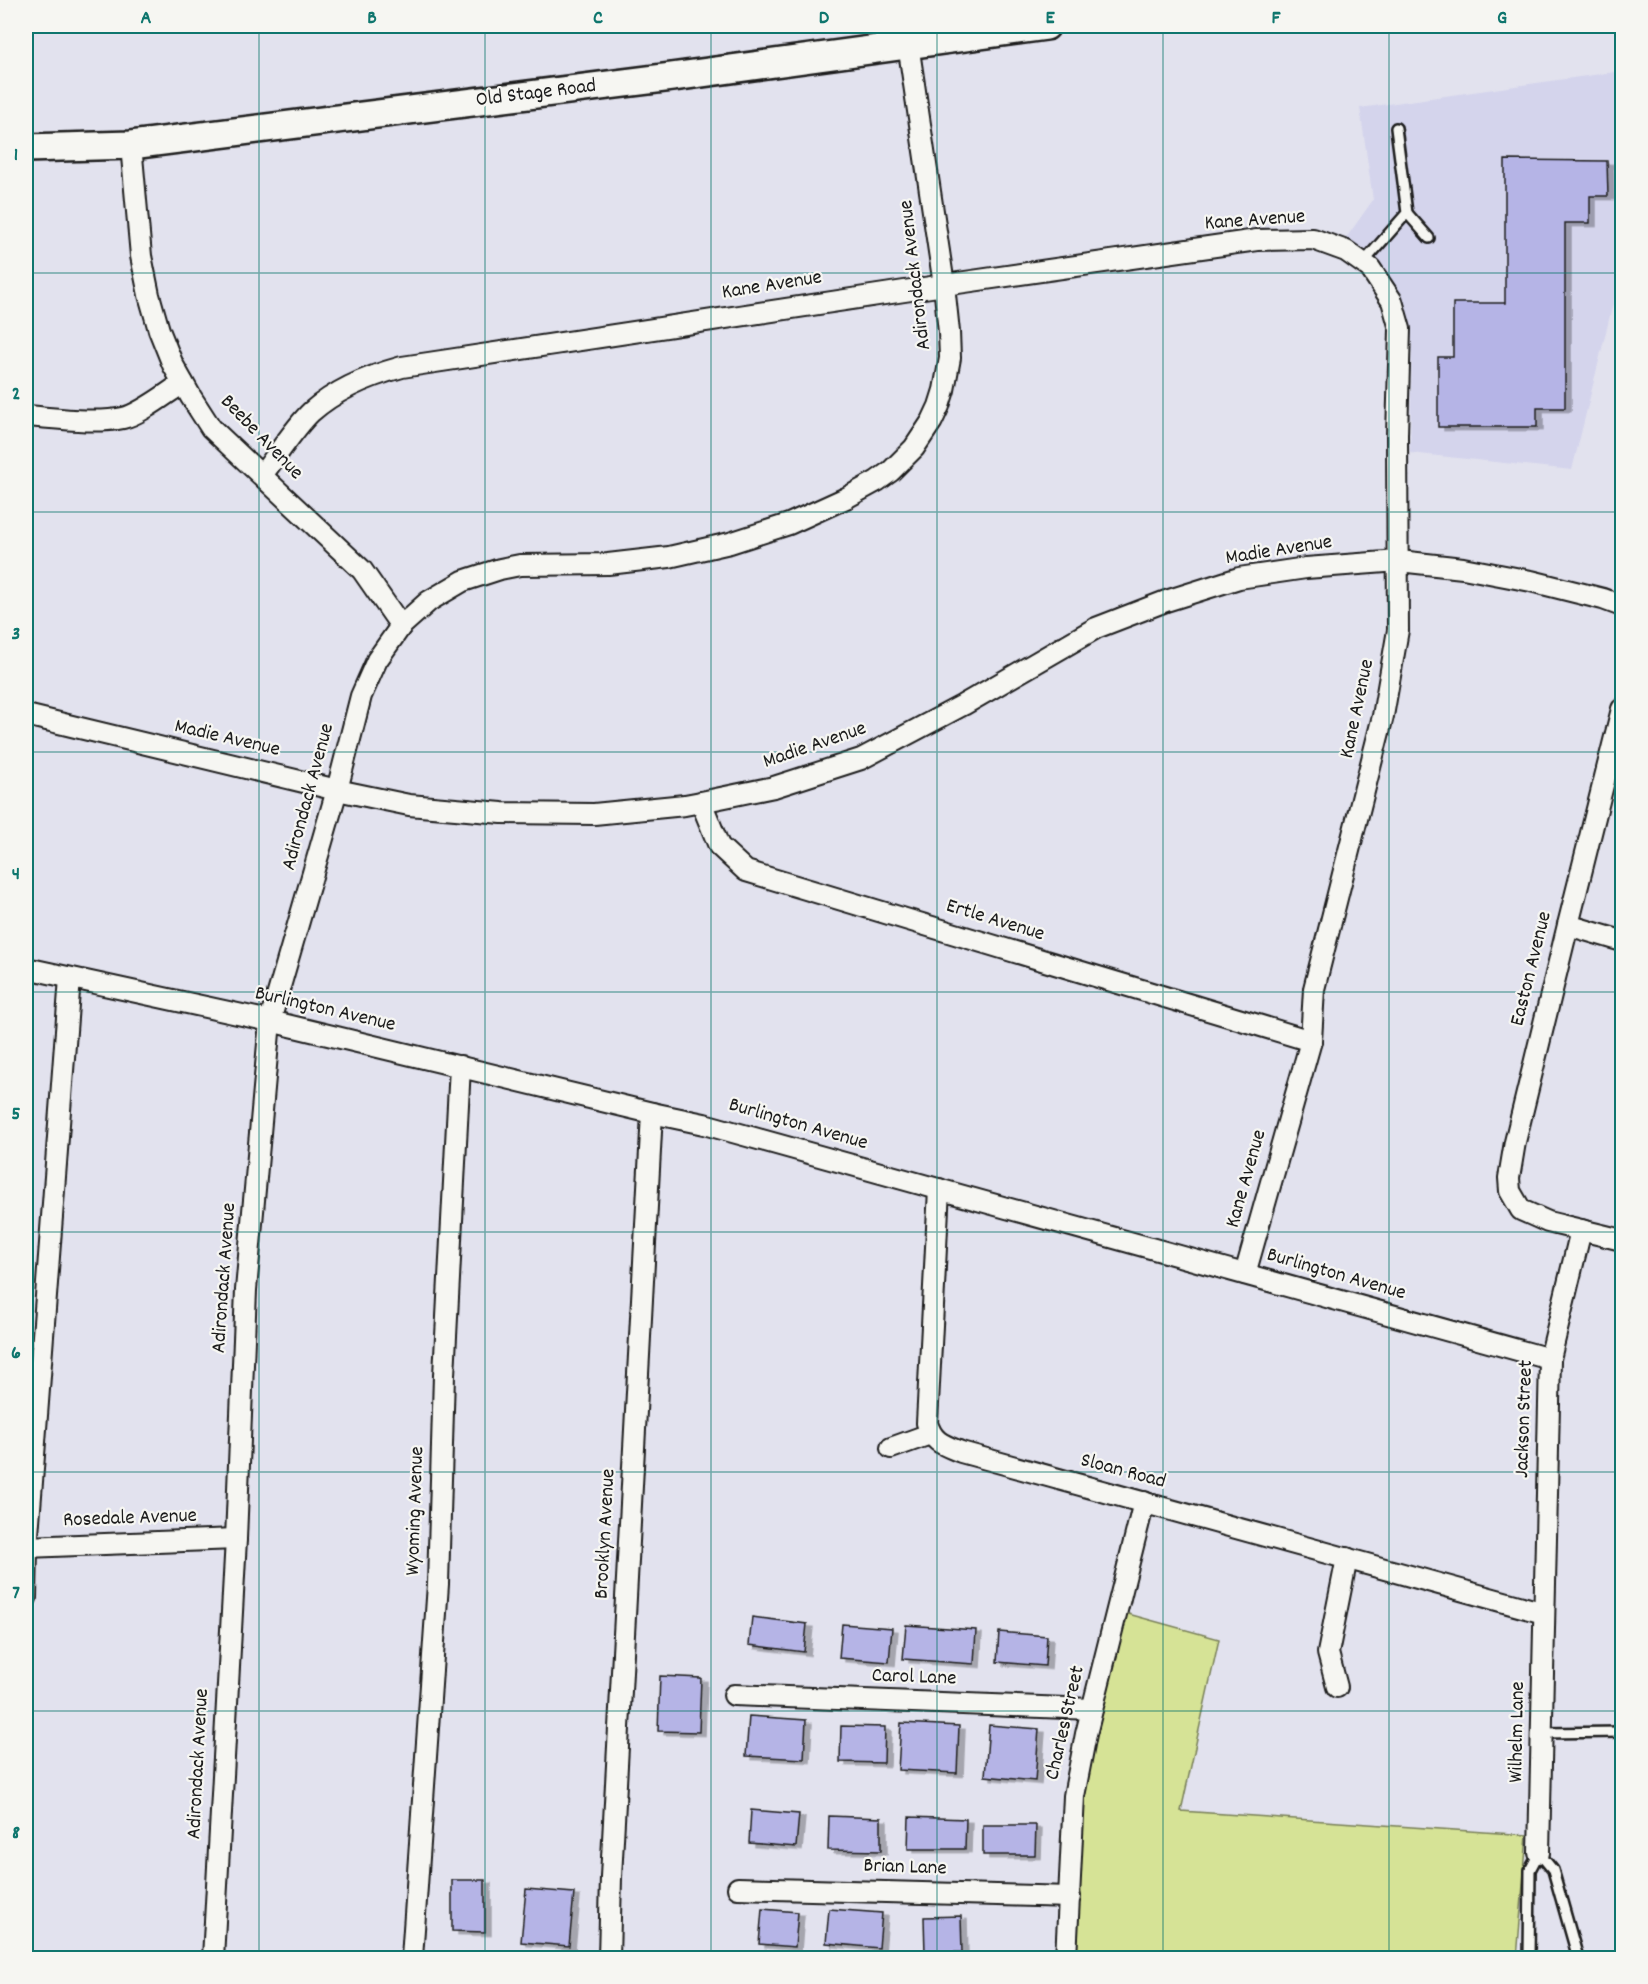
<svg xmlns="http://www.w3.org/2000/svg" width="1648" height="1984" font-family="Dekko,sans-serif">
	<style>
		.built { fill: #d4d4ec }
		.green { fill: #d6e396; stroke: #798059; stroke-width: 1.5 }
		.building { fill: #b5b4e6; stroke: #1c1c1c; stroke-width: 1.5; filter: url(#shadow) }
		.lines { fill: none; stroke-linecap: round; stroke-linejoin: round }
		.service-casing { stroke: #1c1c1c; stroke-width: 14 }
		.minor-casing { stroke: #1c1c1c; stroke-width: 24 }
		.secondary-casing { stroke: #1c1c1c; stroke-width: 32 }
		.service { stroke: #f6f6f2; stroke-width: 9 }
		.minor { stroke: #f6f6f2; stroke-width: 20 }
		.secondary { stroke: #f6f6f2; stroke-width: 27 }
		.grid { fill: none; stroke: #0f766e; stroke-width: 1.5; stroke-opacity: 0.55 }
		.labels { text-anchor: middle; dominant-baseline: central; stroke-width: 4.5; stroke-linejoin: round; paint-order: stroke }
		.street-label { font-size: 21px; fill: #1c1c1c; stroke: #f6f6f2 }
		.neatline { fill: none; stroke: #0f766e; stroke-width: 2 }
		.grid-label { font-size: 20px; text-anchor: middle; font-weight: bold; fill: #0f766e }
	</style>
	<defs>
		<filter id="shadow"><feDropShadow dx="6" dy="3.5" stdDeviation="0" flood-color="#0004"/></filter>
	</defs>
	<rect width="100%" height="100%" fill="#e2e2ee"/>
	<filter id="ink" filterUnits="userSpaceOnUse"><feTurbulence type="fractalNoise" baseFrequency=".0167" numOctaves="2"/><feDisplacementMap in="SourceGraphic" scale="12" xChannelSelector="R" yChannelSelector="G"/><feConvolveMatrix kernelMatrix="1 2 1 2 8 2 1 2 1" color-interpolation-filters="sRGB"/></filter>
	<g filter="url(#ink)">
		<path class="built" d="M1622,71v196l-50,203 -162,-17 2,-113 -4,-25 -9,-24 -18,-26 -17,-15 -18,-12 27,-38 -13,-92z"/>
		<path class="green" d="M1121,1612l98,27 -38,172 346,24 -10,123h-443l6,-173z"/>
		<g class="building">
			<path d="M1505,160l102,1 1,35h-18v27h-25v185h-28v19h-99v-70h15v-54h52z"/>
			<path d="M752,1617l55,7 -3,28 -55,-7z"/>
			<path d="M842,1624l50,4 -3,34 -50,-4z"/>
			<path d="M906,1625l70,5 -2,34 -71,-5z"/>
			<path d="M999,1632l48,4 -2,30 -48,-4z"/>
			<path d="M660,1676l41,2 -2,54 -41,-1z"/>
			<path d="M749,1716l57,4 -2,39 -58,-3z"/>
			<path d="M901,1723l58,3 -2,47 -59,-3z"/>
			<path d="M989,1725l50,4 -4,52 -50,-5z"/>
			<path d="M841,1726l44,1 -1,36 -44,-1z"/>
			<path d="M751,1810l48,4 -3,33 -47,-4z"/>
			<path d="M829,1816l52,2v33l-53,-1z"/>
			<path d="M909,1817l57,2 -1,30h-57z"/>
			<path d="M983,1825h53l-1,30h-52z"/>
			<path d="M452,1880h33v52l-33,-1z"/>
			<path d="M526,1889l48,4 -5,53 -48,-4z"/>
			<path d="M762,1909l36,3 -3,35 -36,-3z"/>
			<path d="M829,1909l53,4 -3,35 -53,-5z"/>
			<path d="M961,1916l1,36 -37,1 -1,-36z"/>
		</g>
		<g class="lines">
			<g class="service-casing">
				<g id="service">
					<path d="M1407,213l22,25"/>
					<path d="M1363,263l44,-50 -11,-85"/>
					<path d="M1542,1733l80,-1"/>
					<path d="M1529,1958l1,-88 9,-17 14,17 25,88"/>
				</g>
			</g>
			<g class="minor-casing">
				<g id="minor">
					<path d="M131,145l10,111 8,39 10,35 14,35 18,32 20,31 151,142 39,56"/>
					<path d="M26,416c28,2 70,8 97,2 18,-4 44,-25 60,-35"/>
					<path d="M262,475c14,-18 33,-48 49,-63 26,-23 58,-36 91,-45l542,-82 313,-45 56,-1 33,12 24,17 22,33 8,28 -3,106 1,195 -15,86 -69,273 -3,52 -66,233"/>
					<path d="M1622,709l-54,216 -53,217 -6,36 1,13 11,19 27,12 74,18"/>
					<path d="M26,715l311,75 72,15 93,8 92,1 91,-9 16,-3 73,-15 87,-28 102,-54 133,-77 70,-27 73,-23 67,-10 93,-7 64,7 68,13 72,18 19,7"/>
					<path d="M701,802l18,44 27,25 565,170"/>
					<path d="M1568,925l54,16"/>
					<path d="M26,968l244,53 382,92 52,11 846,235"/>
					<path d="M939,1189l-12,234c6,20 17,22 34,29l583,161"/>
					<path d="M891,1448l39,-14"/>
					<path d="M26,1547l210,-8"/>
					<path d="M26,1598l1,-50 43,-570"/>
					<path d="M1337,1687l-9,-34 19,-95"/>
					<path d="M734,1695l358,14"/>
					<path d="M1539,1853l11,-494 31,-129"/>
					<path d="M738,1888l332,9"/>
					<path d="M213,1958l23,-419 10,-249 24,-269 67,-231 24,-94 16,-36 24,-34 28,-25 34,-20 37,-12 20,-4 88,-1 61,-7 61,-14 59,-19 57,-26 31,-17 14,-10 23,-23 18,-27 7,-15 5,-16 6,-32 -1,-26 -5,-47 -36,-241"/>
					<path d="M412,1958l26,-374 6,-209 16,-309"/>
					<path d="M609,1958l2,-81 41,-764"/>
					<path d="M1066,1958l8,-162 12,-62 58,-232"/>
				</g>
			</g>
			<g class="secondary-casing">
				<path id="secondary" d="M26,148l105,-3 541,-68 374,-51"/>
			</g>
			<use href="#service" class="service"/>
			<use href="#minor" class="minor"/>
			<use href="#secondary" class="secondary"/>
		</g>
	</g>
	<path class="grid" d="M259,26v1932M485,26v1932M711,26v1932M937,26v1932M1163,26v1932M1389,26v1932M26,273h1596M26,512h1596M26,752h1596M26,992h1596M26,1232h1596M26,1472h1596M26,1711h1596"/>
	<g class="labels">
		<g class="street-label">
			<text transform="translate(536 94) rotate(-7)">Old Stage Road</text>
			<text transform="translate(1255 221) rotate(-4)">Kane Avenue</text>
			<text transform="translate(916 275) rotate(-97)">Adirondack Avenue</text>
			<text transform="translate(772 286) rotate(-9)">Kane Avenue</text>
			<text transform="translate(261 438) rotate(46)">Beebe Avenue</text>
			<text transform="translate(1279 551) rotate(-9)">Madie Avenue</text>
			<text transform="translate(1358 709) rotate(-78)">Kane Avenue</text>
			<text transform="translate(227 739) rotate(13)">Madie Avenue</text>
			<text transform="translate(815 746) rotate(-19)">Madie Avenue</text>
			<text transform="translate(309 797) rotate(-75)">Adirondack Avenue</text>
			<text transform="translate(995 921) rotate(17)">Ertle Avenue</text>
			<text transform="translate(1532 969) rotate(-76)">Easton Avenue</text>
			<text transform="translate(325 1010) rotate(13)">Burlington Avenue</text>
			<text transform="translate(798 1125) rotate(16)">Burlington Avenue</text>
			<text transform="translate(1247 1179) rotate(-74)">Kane Avenue</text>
			<text transform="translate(1336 1275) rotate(16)">Burlington Avenue</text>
			<text transform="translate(225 1278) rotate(-86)">Adirondack Avenue</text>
			<text transform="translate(1525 1419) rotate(-88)">Jackson Street</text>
			<text transform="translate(1123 1472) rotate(15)">Sloan Road</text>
			<text transform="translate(416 1511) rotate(-88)">Wyoming Avenue</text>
			<text transform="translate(130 1519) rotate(-2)">Rosedale Avenue</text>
			<text transform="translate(606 1534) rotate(-87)">Brooklyn Avenue</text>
			<text transform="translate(914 1678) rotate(2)">Carol Lane</text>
			<text transform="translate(1066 1723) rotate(-77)">Charles Street</text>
			<text transform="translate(1518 1732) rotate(-89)">Wilhelm Lane</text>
			<text transform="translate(199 1764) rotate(-87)">Adirondack Avenue</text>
			<text transform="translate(905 1868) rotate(2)">Brian Lane</text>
		</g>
	</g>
	<rect width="1648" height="1984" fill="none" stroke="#f6f6f2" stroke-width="66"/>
	<rect x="33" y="33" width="1582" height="1918" class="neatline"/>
	<g class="grid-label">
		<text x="146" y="23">A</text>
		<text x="372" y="23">B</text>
		<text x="598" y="23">C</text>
		<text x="824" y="23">D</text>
		<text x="1050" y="23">E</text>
		<text x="1276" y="23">F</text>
		<text x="1502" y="23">G</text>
		<text x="16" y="160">1</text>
		<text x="16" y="399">2</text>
		<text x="16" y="639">3</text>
		<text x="16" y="879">4</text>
		<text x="16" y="1119">5</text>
		<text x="16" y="1358">6</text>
		<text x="16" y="1598">7</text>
		<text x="16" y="1838">8</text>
	</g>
</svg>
